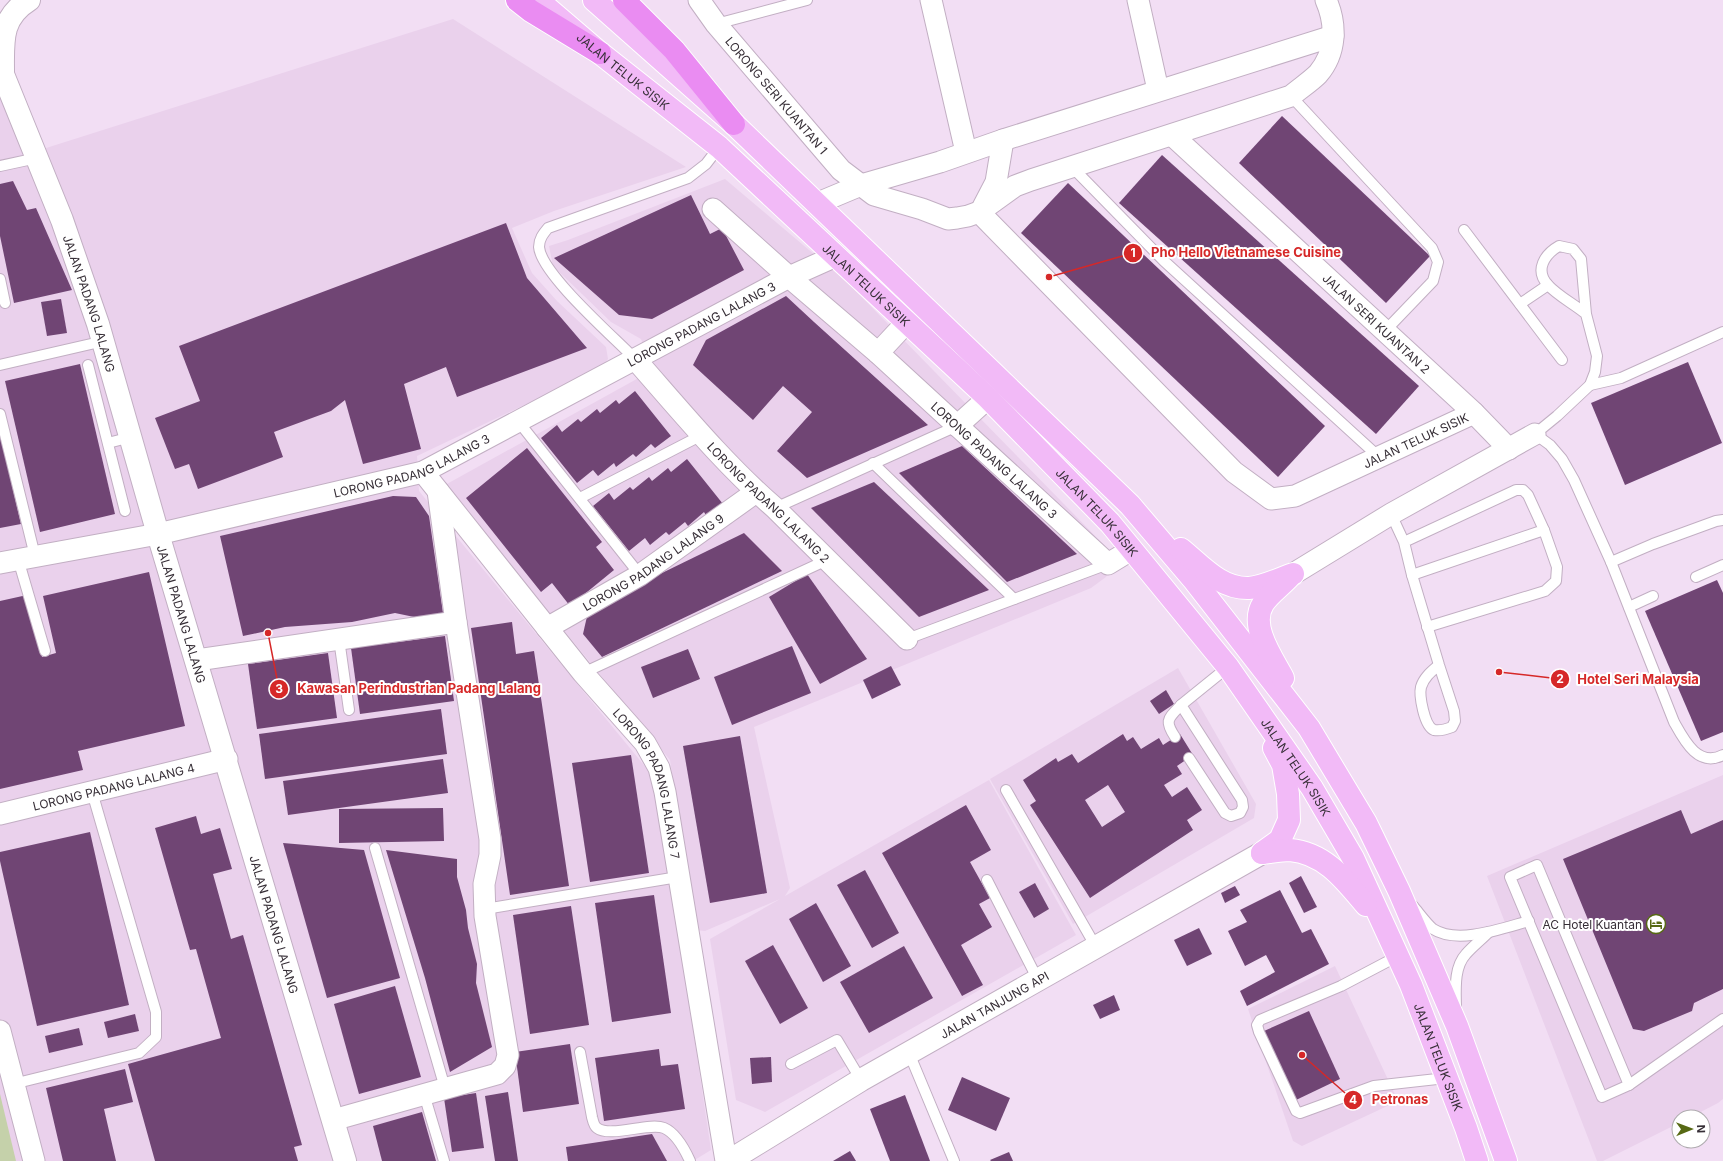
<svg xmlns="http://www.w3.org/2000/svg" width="1723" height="1161" font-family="Inter,sans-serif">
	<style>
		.built { fill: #ead1ec }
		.green { fill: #c5d1aa }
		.building { fill: #704574; fill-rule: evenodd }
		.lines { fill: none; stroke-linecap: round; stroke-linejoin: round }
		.lane-casing { stroke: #c2afc3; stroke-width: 12 }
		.street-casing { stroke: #c2afc3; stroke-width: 23 }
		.secondary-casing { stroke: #c2afc3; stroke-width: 24 }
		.primary-casing { stroke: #fff; stroke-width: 24 }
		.highway-casing { stroke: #fff; stroke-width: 24 }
		.lane { stroke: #fff; stroke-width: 10 }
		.street { stroke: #fff; stroke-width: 21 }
		.secondary { stroke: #fff; stroke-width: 22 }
		.primary { stroke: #f2baf7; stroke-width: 22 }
		.highway { stroke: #ea8cf2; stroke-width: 22 }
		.labels { text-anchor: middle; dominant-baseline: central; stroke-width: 4; stroke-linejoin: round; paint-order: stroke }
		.street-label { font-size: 12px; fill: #362e36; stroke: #fff }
		.poi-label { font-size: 12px; fill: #362e36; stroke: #fff; text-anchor: end }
		.leader { fill: none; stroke: #d62828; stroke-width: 1.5 }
		.callout-dot { fill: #d62828; stroke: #fff; stroke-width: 1.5 }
		.mark-label { font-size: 12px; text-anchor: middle; font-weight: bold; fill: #fff }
		.callout-label { font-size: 13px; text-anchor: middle; font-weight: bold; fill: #d62828; stroke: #fff; stroke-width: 4; stroke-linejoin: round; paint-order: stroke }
	</style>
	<rect width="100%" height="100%" fill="#f2def4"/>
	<g class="built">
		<path d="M453,19l233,148 -132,44 -42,17 20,45 25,28 49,46 2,12 -8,10 -183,87 2,35 233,284 30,180 29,195 -18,11h-678l-15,-63v-1003l24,60z"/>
		<path d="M725,179l123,104 257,263 7,18 -6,13 -15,11 -337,139 36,161 -5,8 204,-116 87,155 -311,177 -29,-12 -26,-161 70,-40 -75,32 -10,-1 -25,-170 -225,-275 208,-115 -12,-31 -30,-17 -58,-56 -4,-20 19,-6z"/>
		<path d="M1178,668l78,136 -2,14 -181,106 -83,-145z"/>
		<path d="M1723,775v324l-5,4 -27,14h-12v6l-76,38h-6l-110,-285z"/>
		<path d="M1335,966l63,135 -96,45 -9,-5 -45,-132z"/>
	</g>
	<path class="green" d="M0,1094l16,67h-16z"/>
	<g class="building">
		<path d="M1282,116l148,140 -44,47 -147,-140z"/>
		<path d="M1162,155l257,231 -43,48 -257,-231z"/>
		<path d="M13,181l14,29 9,-2 36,82 -58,13 -14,-67v-52z"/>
		<path d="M1068,183l257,243 -47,51 -257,-244z"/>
		<path d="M691,195l19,39 12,-6 22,42 -92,49 -33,-4 -65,-57z"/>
		<path d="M506,223l21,55 60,70 -130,49 -11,-30 -42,17 17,65 -58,15 -18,-64 -14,11 -57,21 9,25 -85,32 -9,-25 -14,5 -20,-51 45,-17 -21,-55z"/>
		<path d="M786,296l28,26 114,103 -121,53 -30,-27 35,-39 -29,-26 -30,34 -60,-55 13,-25z"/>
		<path d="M61,299l6,34 -20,3 -6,-34z"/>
		<path d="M1688,362l34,81 -97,42 -34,-82z"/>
		<path d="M80,364l35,150 -75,18 -35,-151z"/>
		<path d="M635,391l36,45 -16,12 -4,-4 -15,13 -3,-3 -17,13 -2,-4 -16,13 -5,-6 -16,13 -36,-45 16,-13 5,7 16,-13 3,3 16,-13 3,4 16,-13 3,4z"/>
		<path d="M0,434l21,90 -21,4z"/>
		<path d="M962,446l115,108 -70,28 -108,-109z"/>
		<path d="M527,448l75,94 -6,5 18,23 -44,36 -18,-23 -11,9 -75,-94z"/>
		<path d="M687,459l36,45 -16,13 -3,-5 -16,14 -3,-4 -16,13 -3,-3 -16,13 -5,-7 -16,13 -36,-45 16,-13 5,7 16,-13 3,3 16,-13 3,4 16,-13 3,4z"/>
		<path d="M874,482l115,108 -70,27 -108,-109z"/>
		<path d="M393,496l23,1 13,19 14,97 -24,5 -24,-5 -43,9 -67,5 -42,9 -23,-100z"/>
		<path d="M744,533l38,38 -180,86 -19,-23 5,-22 35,-20z"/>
		<path d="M149,572l36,154 -107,25 5,19 -83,19v-188l27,-6 15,62 14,-4 -13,-57z"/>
		<path d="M807,574l60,85 -47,25 -51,-87z"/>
		<path d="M1717,580l6,13v139l-22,9 -56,-130z"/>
		<path d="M512,622l4,32 18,-3 35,235 -59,9 -39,-267z"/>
		<path d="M445,636l9,65 -94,13 -9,-66z"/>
		<path d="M792,646l19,47 -79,32 -18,-48z"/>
		<path d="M688,649l12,30 -47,19 -12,-31z"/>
		<path d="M328,653l9,65 -80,11 -9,-65z"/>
		<path d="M891,666l10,19 -29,14 -9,-19z"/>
		<path d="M1166,690l8,14 -15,10 -9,-13z"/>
		<path d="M441,709l6,45 -182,25 -6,-45z"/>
		<path d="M1123,734l4,7 6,-4 8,12 18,-11 4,7 17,-11 13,21 -16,11 5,8 -18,11 8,12 15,-10 15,23 -15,10 6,10 -103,68 -60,-93 6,-4 -13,-21 33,-22 2,4 14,-8 6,9zM1108,785l17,27 -23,15 -17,-27z"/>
		<path d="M740,736l27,157 -57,10 -27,-157z"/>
		<path d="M631,755l18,118 -59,9 -18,-119z"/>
		<path d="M443,759l5,34 -160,22 -5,-34z"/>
		<path d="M966,805l25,45 -21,12 20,36 -11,6 13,23 -31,18 22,40 -21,11 -80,-143z"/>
		<path d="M443,808l1,33 -105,2v-34z"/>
		<path d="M1681,810l10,24 32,-14v169l-29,14 -2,8 -48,20 -11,-2 -70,-170z"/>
		<path d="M196,816l5,18 19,-6 12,41 -19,5 18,65 12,-4 59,210 -8,2 4,14h-143l-27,-97 93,-26 -25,-89 -6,1 -35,-122z"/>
		<path d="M90,832l39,173 -92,21 -37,-165v-9z"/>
		<path d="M283,843l81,7 36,128 -73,20z"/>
		<path d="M386,850l71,9v18l9,33 2,18 9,36 -1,19 16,64 -42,25 -25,-94z"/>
		<path d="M865,870l34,63 -27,15 -35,-63z"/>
		<path d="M1301,876l16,31 -13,6 -15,-30z"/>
		<path d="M1035,883l14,26 -15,9 -15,-26z"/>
		<path d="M1235,886l5,9 -15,8 -4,-10z"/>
		<path d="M1280,890l22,43 9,-4 18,35 -82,42 -7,-15 35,-19 -9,-17 -21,11 -17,-35 19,-9 -7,-12z"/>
		<path d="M654,895l17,118 -59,9 -17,-119z"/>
		<path d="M816,903l35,63 -28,16 -34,-63z"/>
		<path d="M571,906l18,119 -59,9 -17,-119z"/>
		<path d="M1199,928l13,26 -25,12 -13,-26z"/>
		<path d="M773,945l35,63 -28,16 -35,-63z"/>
		<path d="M904,946l29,52 -64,35 -29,-51z"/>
		<path d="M395,986l26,91 -62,17 -25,-90z"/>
		<path d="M1114,995l6,15 -20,9 -7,-14z"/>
		<path d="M1309,1011l31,68 -44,21 -32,-69z"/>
		<path d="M135,1014l4,17 -31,7 -4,-16z"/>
		<path d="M79,1028l4,17 -34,8 -4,-17z"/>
		<path d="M570,1044l9,60 -56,8 -8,-60z"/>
		<path d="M659,1049l2,17 17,-2 7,45 -81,12 -9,-63z"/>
		<path d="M771,1057l1,25 -20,2 -2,-26z"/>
		<path d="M125,1069l8,33 -29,7 12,52h-53l-17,-73z"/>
		<path d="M962,1077l48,21 -14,33 -48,-21z"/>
		<path d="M508,1092l10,69h-23l-10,-65z"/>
		<path d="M476,1093l8,55 -32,4 -8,-54z"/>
		<path d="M905,1095l25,66h-40l-20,-52z"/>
		<path d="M422,1112l14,49h-54l-9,-35z"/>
		<path d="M652,1134l15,27h-99l-2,-14z"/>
		<path d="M850,1151l6,10h-23z"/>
		<path d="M1009,1152l4,9h-22l-1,-1z"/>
	</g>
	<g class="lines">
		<g class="lane-casing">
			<g id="lane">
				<path d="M716,24l91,-24"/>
				<path d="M1291,96l141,152 6,14 -5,19 -48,50"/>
				<path d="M0,166l37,-8"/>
				<path d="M1072,167l92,94 215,196"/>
				<path d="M1464,230l98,130"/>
				<path d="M0,279l5,24"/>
				<path d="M1520,304l28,-19"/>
				<path d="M1586,314c-12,-10 -28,-18 -38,-29 -14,-15 -3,-31 11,-39l14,3 8,10 5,55 11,42 -2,16 -5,13 -33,31 -22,18 15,11 12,14 12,21 37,82 63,160c10,18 24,46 49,33"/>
				<path d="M635,359c-20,-21 -94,-85 -96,-112 0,-8 4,-13 9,-19l140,-50 18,-14 13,-17"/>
				<path d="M0,365l104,-24"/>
				<path d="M88,365l37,146"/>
				<path d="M1590,385l31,-7 102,-46"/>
				<path d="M0,414l35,142"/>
				<path d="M518,421l122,154"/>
				<path d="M108,443l23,-6"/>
				<path d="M873,463l141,136"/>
				<path d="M580,498l122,-63"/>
				<path d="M775,508l182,-82"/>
				<path d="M1391,514l13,28 8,33 132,-45 -16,-35 -5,-5h-7l-112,52"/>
				<path d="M18,559l27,92"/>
				<path d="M1611,562l42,-18 63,-23 7,-1"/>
				<path d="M1412,575l27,90 15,46 1,10 -3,6c-5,2 -12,4 -18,3 -10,-4 -15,-35 -13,-43 3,-10 11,-16 18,-22"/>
				<path d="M1696,577l27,-12"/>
				<path d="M1629,607l24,-11"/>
				<path d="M1427,627l118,-36 11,-10 1,-14 -13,-37"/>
				<path d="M339,639l10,71"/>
				<path d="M907,639l201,-75"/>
				<path d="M583,673l244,-113"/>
				<path d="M1175,737c-11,-17 -7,-18 6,-32"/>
				<path d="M1189,758l36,55 6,3 9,-3 3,-6 -1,-7 -61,-95 47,-38"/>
				<path d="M1006,790l90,157"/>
				<path d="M375,848l70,240"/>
				<path d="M1537,865l92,220 -27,12 -92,-220z"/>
				<path d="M987,880l51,100"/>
				<path d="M1413,906c6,7 13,17 20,23 25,16 70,-1 96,-8"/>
				<path d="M485,909l193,-32"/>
				<path d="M1398,956l-57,30 -81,34 -3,5 2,7 37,79 4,2 74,-27 72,-8"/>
				<path d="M1456,1010c0,-18 -3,-42 10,-56 7,-8 16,-15 23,-22"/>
				<path d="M580,1052l12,65c1,4 2,9 5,11 13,10 52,-6 67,0 12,5 21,22 26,33"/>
				<path d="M909,1053l45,108"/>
				<path d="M791,1064l46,-24 24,40"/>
				<path d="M13,1084l126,-31 17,-16v-25l-64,-220"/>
				<path d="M1629,1085l94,-66"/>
				<path d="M424,1094l20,67"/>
			</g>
		</g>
		<g class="street-casing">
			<g id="street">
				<path id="s1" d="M699,0l17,24 125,146 33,25 48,14 26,10 9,-1 11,-2 11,-4 36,-26 16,-6 260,-84c8,-7 19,-14 27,-22 18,-21 19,-49 8,-74"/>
				<path d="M931,0l35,152"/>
				<path d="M1138,0l20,90"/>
				<path id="s2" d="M1172,135l302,278 35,36"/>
				<path d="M818,203l43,-18 79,-23 63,-22 330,-104"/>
				<path d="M983,207l13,-25 7,-42"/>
				<path id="s3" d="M713,209l76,68 89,76 230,211 23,-14"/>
				<path id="s4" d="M979,212l255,260 37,27 24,-3 179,-83"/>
				<path d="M878,353l29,-31"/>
				<path id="s5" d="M635,359c45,51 89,105 140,149l132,131"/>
				<path d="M957,426l31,-28"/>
				<path id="s6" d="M423,472l160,201 62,70 14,25 6,24 61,369"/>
				<path id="s7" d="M0,563l158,-29 265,-62 366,-195 47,-21"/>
				<path d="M1293,574l98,-60 144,-80"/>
				<path id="s8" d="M547,628l93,-53 116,-83"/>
				<path d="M197,660l259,-38"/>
				<path id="s9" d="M0,814l227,-55"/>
				<path d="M0,1031l34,130"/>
				<path d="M333,1120l164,-46 8,-8 3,-11 -23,-139 -1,-32 6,-29v-16l-34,-217 -18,-131"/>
			</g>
		</g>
		<g class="secondary-casing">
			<g id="secondary">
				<path id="s10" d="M0,67l62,153 36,104 60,210 187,627"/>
				<path d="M3,72c0,-30 -3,-54 26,-72"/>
				<path id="s11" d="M729,1161l132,-81 401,-227"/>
			</g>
		</g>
		<g class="primary-casing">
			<g id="primary">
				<path id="s12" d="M538,0l62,53 119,94 269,251 122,125 118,144 84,121 41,70 58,127 55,143 11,33"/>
				<path d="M594,0l140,124 259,249 137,132 63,74 116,149 57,95 33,68 58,135 49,135"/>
				<path d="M1181,549c20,16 39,40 68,39 14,-1 30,-9 44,-14"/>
				<path d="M1283,678c-10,-19 -34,-52 -20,-74 5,-9 19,-19 26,-27"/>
				<path d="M1262,853l18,-13 9,-20 -1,-26 -5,-29 -9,-17"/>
				<path d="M1262,853c9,-1 19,-3 28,-3 35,3 55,30 76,55"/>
			</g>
		</g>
		<g class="highway-casing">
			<g id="highway">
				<path d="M517,0l14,11 69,42"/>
				<path d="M624,0l50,50 60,74"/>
			</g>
		</g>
		<use href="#lane" class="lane"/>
		<use href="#street" class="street"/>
		<use href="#secondary" class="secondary"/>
		<use href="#primary" class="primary"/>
		<use href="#highway" class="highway"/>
	</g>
	<defs>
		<g id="hotel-ring" transform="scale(1)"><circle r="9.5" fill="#fff" stroke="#576914" stroke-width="1.5"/><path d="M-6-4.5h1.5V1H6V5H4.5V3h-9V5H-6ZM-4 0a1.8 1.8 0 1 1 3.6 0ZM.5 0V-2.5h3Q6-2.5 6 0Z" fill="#576914"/></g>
	</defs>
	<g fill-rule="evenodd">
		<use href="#hotel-ring" x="1656" y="924"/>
	</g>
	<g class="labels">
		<g class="street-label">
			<text stroke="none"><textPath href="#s12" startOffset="111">JALAN TELUK SISIK</textPath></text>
			<text stroke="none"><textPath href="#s1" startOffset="123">LORONG SERI KUANTAN 1</textPath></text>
			<text stroke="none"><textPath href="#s12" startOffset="435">JALAN TELUK SISIK</textPath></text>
			<text stroke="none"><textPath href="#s10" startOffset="253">JALAN PADANG LALANG</textPath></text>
			<text stroke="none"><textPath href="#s2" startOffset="278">JALAN SERI KUANTAN 2</textPath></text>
			<text stroke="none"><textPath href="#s7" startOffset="748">LORONG PADANG LALANG 3</textPath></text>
			<text stroke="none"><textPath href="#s4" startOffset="567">JALAN TELUK SISIK</textPath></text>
			<text stroke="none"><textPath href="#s3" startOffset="377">LORONG PADANG LALANG 3</textPath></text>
			<text stroke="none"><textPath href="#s7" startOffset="424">LORONG PADANG LALANG 3</textPath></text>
			<text stroke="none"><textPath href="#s5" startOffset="196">LORONG PADANG LALANG 2</textPath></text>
			<text stroke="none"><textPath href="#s12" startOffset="759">JALAN TELUK SISIK</textPath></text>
			<text stroke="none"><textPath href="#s8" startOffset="125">LORONG PADANG LALANG 9</textPath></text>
			<text stroke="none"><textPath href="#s10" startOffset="577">JALAN PADANG LALANG</textPath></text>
			<text stroke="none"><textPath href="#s12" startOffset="1083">JALAN TELUK SISIK</textPath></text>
			<text stroke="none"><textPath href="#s6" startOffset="389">LORONG PADANG LALANG 7</textPath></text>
			<text stroke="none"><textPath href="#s9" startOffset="117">LORONG PADANG LALANG 4</textPath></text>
			<text stroke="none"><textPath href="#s10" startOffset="901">JALAN PADANG LALANG</textPath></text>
			<text stroke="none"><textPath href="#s11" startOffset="308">JALAN TANJUNG API</textPath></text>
			<text stroke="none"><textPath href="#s12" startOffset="1407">JALAN TELUK SISIK</textPath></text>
		</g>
		<g class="poi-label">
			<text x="1642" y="924">AC Hotel Kuantan</text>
		</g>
	</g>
	<path class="leader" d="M1049 277L1133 253M1499 672L1560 679M268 633L279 689M1302 1055L1353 1100"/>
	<g class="callout-dot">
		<circle cx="1049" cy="277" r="4"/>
		<circle cx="1499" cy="672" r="4"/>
		<circle cx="268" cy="633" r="4"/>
		<circle cx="1302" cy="1055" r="4"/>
		<circle cx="1133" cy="253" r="10"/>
		<circle cx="1560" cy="679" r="10"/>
		<circle cx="279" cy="689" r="10"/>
		<circle cx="1353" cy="1100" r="10"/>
	</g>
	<g class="mark-label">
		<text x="1133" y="257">1</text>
		<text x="1560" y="683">2</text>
		<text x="279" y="693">3</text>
		<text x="1353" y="1104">4</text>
	</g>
	<g class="callout-label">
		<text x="1246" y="257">Pho Hello Vietnamese Cuisine</text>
		<text x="1638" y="684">Hotel Seri Malaysia</text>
		<text x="419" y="693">Kawasan Perindustrian Padang Lalang</text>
		<text x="1400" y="1104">Petronas</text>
	</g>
	<g transform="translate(1691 1129) rotate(89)"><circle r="19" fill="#ffffff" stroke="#afabaf"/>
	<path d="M0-3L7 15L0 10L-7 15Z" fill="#576914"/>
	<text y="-6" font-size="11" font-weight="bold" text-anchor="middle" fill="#362e36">N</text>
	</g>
</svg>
